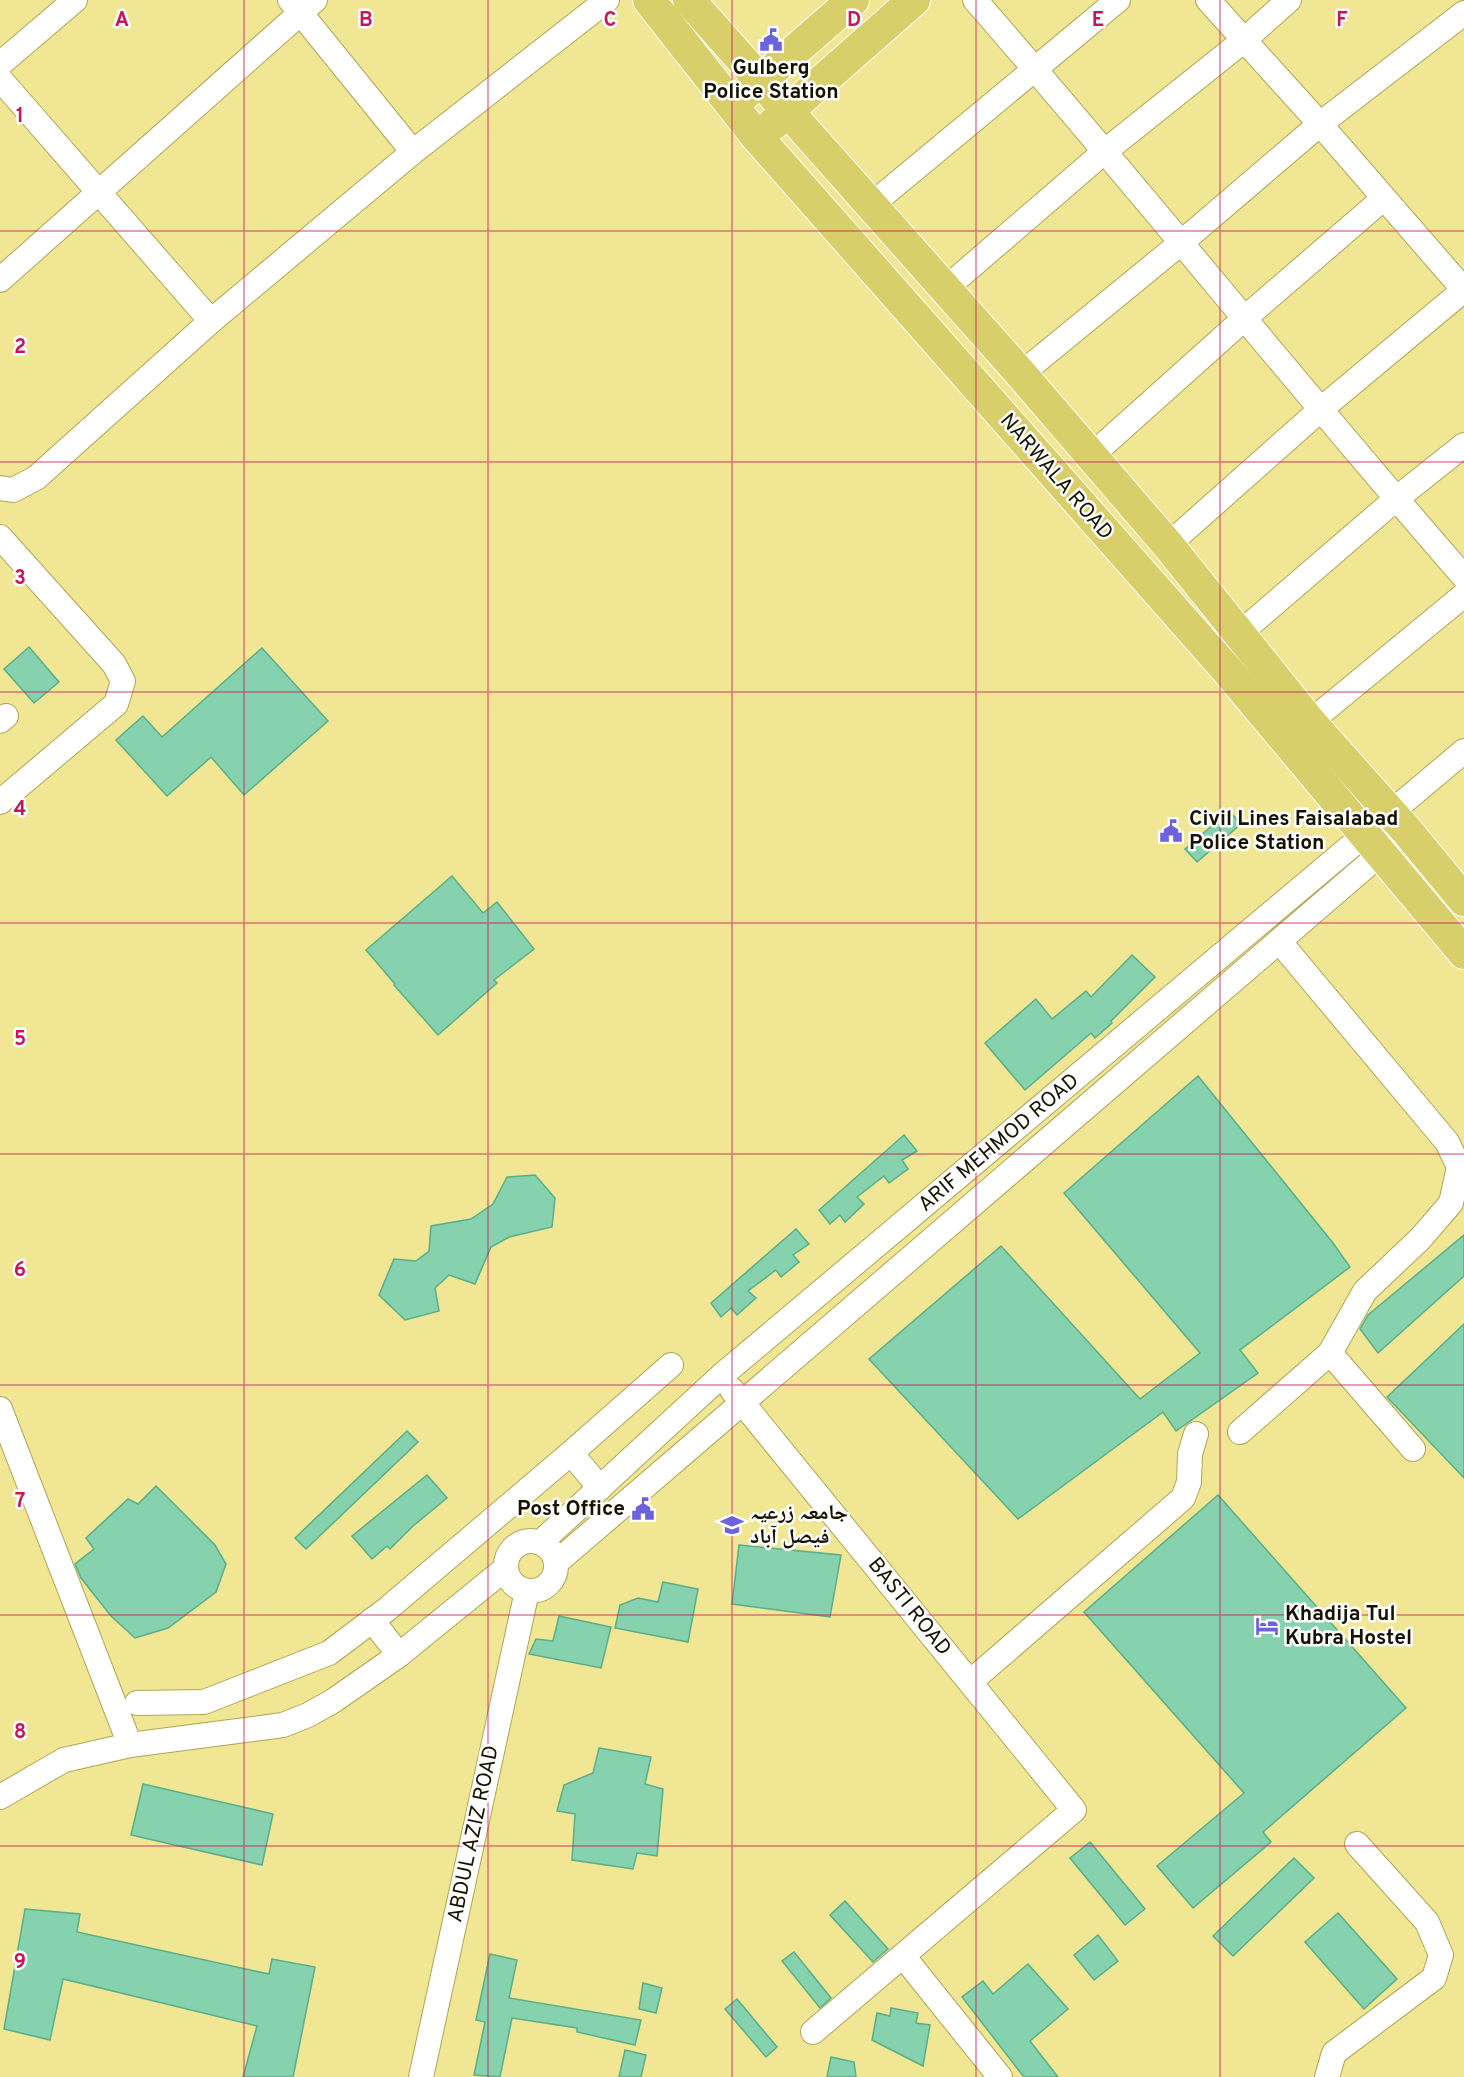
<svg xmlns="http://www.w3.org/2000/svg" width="1464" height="2077" font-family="Overpass,'Noto Naskh Arabic',sans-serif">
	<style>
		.building { fill: #86d2ae; stroke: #58af88; stroke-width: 1.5 }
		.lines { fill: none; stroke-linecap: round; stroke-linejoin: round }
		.minor-casing { stroke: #afa655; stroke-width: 26 }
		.major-casing { stroke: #fff; stroke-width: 34 }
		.minor { stroke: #fff; stroke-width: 24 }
		.major { stroke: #d8ce6a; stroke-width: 32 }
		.grid { fill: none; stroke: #c2185b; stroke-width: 1.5; stroke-opacity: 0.55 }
		.labels { text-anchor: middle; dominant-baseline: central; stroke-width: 5; stroke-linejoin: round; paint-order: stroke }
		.poi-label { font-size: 21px; font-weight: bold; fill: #161300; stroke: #fff; text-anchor: start }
		.street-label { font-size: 21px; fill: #161300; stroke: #fff }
		.grid-label { font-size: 20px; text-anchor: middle; font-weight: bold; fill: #c2185b; stroke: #fff; stroke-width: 5; stroke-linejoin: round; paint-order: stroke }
	</style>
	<rect width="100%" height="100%" fill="#f0e694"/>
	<g class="building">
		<path d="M29,647l30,35 -25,21 -30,-34z"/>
		<path d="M262,648l66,73 -84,74 -33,-38 -44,39 -51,-56 27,-24 19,21z"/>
		<path d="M1229,811l12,13 -44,38 -12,-13z"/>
		<path d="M452,876l31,37 14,-11 37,47 -40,31 3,3 -59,52 -44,-50 1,-1 -29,-34z"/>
		<path d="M1132,955l23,22 -44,44 1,2 -17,15 -4,-5 -66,57 -40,-47 51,-44 16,20 34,-28 5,6z"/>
		<path d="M1198,1076l135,167 17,24 -110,83 18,23 -82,58 -13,-19 -145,107 -149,-160 132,-113 139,153 60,-46 -136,-160z"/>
		<path d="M904,1135l13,16 -15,9 6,9 -19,14 -5,-7 -27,21 7,7 -19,18 -5,-7 -10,9 -11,-14z"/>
		<path d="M535,1175l20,23 -3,29 -43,10 -18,10 -16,37 -26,-9 -14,13 4,23 -34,9 -26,-25 15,-36 22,2 13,-10 2,-25 40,-7 22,-15 14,-27z"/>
		<path d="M796,1229l13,15 -16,11 6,7 -18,15 -5,-7 -28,21 8,7 -19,17 -6,-7 -10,9 -10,-14z"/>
		<path d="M1464,1235v41l-86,77 -18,-24 8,-14z"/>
		<path d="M1464,1324v154l-77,-81z"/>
		<path d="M407,1431l11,11 -112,107 -11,-11z"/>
		<path d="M427,1475l20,23 -34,28 -23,23 -3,-3 -15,13 -20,-23z"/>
		<path d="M156,1486l59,59 11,19 -10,28 -48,36 -33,10 -24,-22 -30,-38 -6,-14 19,-15 -8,-11 42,-39 10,5z"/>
		<path d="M1218,1495l188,213 -143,124 8,10 -78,66 -36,-42 87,-73 -160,-181z"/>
		<path d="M739,1545l102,10 -11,62 -98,-13z"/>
		<path d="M663,1582l35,7 -10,53 -73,-14 5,-23 18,-7 20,4z"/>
		<path d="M559,1616l52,11 -10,41 -72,-14 7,-15 17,2z"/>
		<path d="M599,1748l52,9 -6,27 18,5 -6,67 -20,-3 -4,16 -61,-9 3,-46 -18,-3 7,-26 29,-12z"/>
		<path d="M143,1784l130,30 -11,51 -131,-30z"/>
		<path d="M1090,1842l55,67 -20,16 -55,-67z"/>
		<path d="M1294,1858l20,20 -81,78 -20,-20z"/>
		<path d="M845,1901l43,48 -15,13 -43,-47z"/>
		<path d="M25,1909l55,5 -3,18 192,42 3,-15 43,8 -22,110h-50l14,-51 -194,-47 -13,61 -46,-11z"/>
		<path d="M1338,1913l59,66 -33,30 -59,-67z"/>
		<path d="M1098,1935l20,26 -24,19 -20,-25z"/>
		<path d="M794,1952l37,46 -11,10 -38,-47z"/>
		<path d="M490,1954l27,6 -8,38 132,22 -6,25 -58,-13v-4l-65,-10 -12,59 -26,-2 11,-53 -9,-2z"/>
		<path d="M1028,1964l40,45 -38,32 28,36h-34l-62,-80 21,-16 10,13z"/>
		<path d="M643,1983l19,5 -6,25 -17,-4z"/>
		<path d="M737,1999l40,48 -11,10 -41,-48z"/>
		<path d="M891,2008l27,5 -2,10 14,2 -7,41 -51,-26 5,-27 13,3z"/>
		<path d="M625,2050l21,5 -5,22h-22z"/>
		<path d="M831,2057l23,5 2,15h-29z"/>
	</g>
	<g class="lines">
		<g class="minor-casing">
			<g id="minor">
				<path d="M290,0l123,152"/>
				<path d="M975,0c166,190 323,387 489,577"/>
				<path d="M1208,0l112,124 144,166"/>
				<path d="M0,64l75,-64"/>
				<path d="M0,79l211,242"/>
				<path d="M870,206l248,-206"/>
				<path d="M0,280l315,-280"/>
				<path d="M945,289l159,-137 139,-111 46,-41"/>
				<path d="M1021,374l161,-132 138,-118 144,-111"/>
				<path d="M1091,456l154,-138 139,-120"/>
				<path d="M0,488l13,2 23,-12 175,-157 202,-169 194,-152"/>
				<path d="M0,537l114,127 9,17 -7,23 -116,98"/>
				<path d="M1168,545l152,-135 144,-120"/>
				<path d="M1239,634l157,-135 68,-54"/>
				<path d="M0,721l6,-5"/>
				<path d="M1310,722l154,-127"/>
				<path d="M1330,1353l83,96"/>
				<path d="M732,1390l342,420 -261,222"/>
				<path d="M0,1409l130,336"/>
				<path d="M1240,1432l90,-79 35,-62 55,-52 31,-36 8,-36 -12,-25 -168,-201"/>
				<path d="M571,1453l29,35"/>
				<circle cx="531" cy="1566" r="25"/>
				<path d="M541,1542l180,-166 743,-625"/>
				<path d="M557,1562l850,-731"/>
				<path d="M372,1620l27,35"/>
				<path d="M970,1682l213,-184 6,-16 1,-28 6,-20"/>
				<path d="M137,1703l67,-1 125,-49 57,-43 185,-157 100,-88"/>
				<path d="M0,1797l64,-37 66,-15 153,-20 25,-10 25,-14 66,-46 107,-87"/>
				<path d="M903,1956l97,121"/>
				<path d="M421,2077l106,-486"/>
				<path d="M1327,2077l7,-24 100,-75 7,-23 -14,-33 -70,-78"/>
			</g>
		</g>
		<g class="major-casing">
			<g id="major">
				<path d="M649,0l108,137 470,533 237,283"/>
				<path d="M689,0l332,374 147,171 142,177 97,109 57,69"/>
				<path d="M746,93l107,-93"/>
				<path d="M773,124l141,-124"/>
			</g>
		</g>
		<use href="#minor" class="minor"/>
		<use href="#major" class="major"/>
	</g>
	<path class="grid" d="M244,0v2077M488,0v2077M732,0v2077M976,0v2077M1220,0v2077M0,231h1464M0,462h1464M0,692h1464M0,923h1464M0,1154h1464M0,1385h1464M0,1615h1464M0,1846h1464"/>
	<defs>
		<g id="civic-bare" transform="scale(1.8)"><path d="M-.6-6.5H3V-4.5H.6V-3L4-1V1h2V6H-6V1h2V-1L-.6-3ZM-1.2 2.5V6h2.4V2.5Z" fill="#6c62dc" stroke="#fff" stroke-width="2.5" paint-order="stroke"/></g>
		<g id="university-bare" transform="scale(1.8)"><path d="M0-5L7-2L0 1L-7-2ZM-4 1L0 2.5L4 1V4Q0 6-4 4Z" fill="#6c62dc" stroke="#fff" stroke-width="2.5" paint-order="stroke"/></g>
		<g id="hotel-bare" transform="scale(1.8)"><path d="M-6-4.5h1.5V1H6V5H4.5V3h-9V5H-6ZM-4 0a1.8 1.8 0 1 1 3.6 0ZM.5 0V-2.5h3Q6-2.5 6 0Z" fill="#6c62dc" stroke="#fff" stroke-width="2.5" paint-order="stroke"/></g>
	</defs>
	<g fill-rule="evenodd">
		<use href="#civic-bare" x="771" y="40"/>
		<use href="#civic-bare" x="1171" y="831"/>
		<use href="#civic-bare" x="643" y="1509"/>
		<use href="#university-bare" x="732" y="1525"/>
		<use href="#hotel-bare" x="1267" y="1626"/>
	</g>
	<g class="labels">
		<g class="poi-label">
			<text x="771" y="68" text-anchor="middle">Gulberg<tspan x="771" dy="24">Police Station</tspan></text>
			<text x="1189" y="819">Civil Lines Faisalabad<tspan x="1189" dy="24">Police Station</tspan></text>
			<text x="625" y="1509" text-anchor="end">Post Office</text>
			<text x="750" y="1513">جامعہ زرعیہ<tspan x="750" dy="24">فیصل آباد</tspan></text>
			<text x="1285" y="1614">Khadija Tul<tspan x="1285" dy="24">Kubra Hostel</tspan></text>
		</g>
		<g class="street-label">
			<text transform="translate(1056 477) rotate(49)">NARWALA ROAD</text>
			<text transform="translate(999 1143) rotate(-40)">ARIF MEHMOD ROAD</text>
			<text transform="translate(909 1607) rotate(51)">BASTI ROAD</text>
			<text transform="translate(474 1834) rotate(-78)">ABDUL AZIZ ROAD</text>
		</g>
	</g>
	<g class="grid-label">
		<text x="122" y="26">A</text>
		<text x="366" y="26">B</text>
		<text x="610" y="26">C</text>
		<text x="854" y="26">D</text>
		<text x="1098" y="26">E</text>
		<text x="1342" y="26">F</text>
		<text x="20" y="122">1</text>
		<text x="20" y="353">2</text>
		<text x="20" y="584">3</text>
		<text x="20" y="815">4</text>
		<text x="20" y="1045">5</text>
		<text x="20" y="1276">6</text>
		<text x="20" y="1507">7</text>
		<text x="20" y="1738">8</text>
		<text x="20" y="1968">9</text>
	</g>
</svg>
